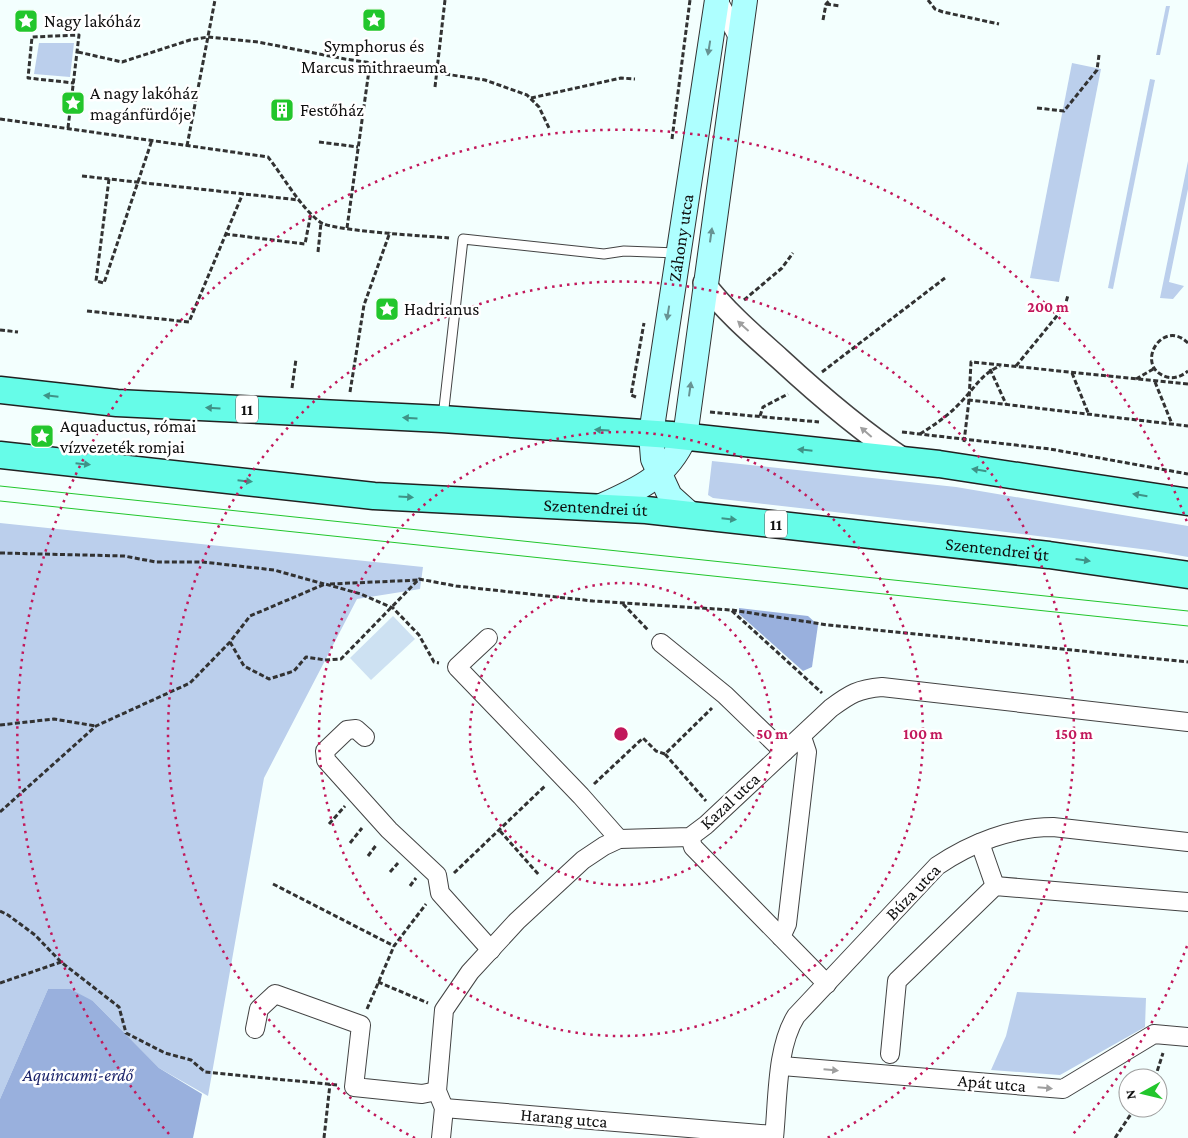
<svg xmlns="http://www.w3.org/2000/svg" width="1188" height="1138" font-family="'Crimson Pro',serif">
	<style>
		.green { fill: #bbcfec }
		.forest { fill: #99b0dd }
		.pitch { fill: #cde1f2 }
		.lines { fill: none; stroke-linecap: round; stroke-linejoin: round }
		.service-casing { stroke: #434343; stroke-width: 11 }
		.minor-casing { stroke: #434343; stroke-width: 20 }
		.tertiary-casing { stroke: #434343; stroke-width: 24 }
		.secondary-casing { stroke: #323232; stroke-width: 26 }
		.primary-casing { stroke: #212121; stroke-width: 29 }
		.path { stroke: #323232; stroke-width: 3; stroke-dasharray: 5 2.5; stroke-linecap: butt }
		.service { stroke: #fff; stroke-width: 9 }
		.minor { stroke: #fff; stroke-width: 18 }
		.tertiary { stroke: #fff; stroke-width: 21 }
		.secondary { stroke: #aeffff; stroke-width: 24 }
		.primary { stroke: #66fce8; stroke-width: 26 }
		.tram { stroke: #22c62c; stroke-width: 1 }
		.oneway { fill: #679393 }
		.oneway2 { fill: #9f9f9f }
		.oneway3 { fill: #3f9287 }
		.ring { fill: none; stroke: #c2185b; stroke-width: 2.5; stroke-dasharray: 2.5 5 }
		.labels { text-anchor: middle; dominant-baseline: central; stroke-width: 5; stroke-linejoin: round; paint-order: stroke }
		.shield { fill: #fff; stroke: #585858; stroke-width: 1 }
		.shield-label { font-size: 16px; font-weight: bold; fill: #101010 }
		.poi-label { font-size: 18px; fill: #101010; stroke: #fff; text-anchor: start }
		.street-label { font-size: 18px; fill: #101010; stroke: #fff }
		.park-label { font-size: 18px; font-style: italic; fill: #1d256b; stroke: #fff }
		.centre { fill: #c2185b; stroke: #fff; stroke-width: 2.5 }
		.ring-label { font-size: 15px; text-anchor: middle; font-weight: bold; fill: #c2185b; stroke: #fff; stroke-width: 5; stroke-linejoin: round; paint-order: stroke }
	</style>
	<rect width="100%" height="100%" fill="#f3fffe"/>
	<g class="green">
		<path d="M1166,6h4l-10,49h-4z"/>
		<path d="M39,43h35l-4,34 -36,-3z"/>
		<path d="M1072,63l29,6 -42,213 -29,-4z"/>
		<path d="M1150,79l5,1 -42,209 -5,-1z"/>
		<path d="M1188,161v28l-19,93 15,4 -11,13 -13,-1z"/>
		<path d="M712,461l244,26 232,39v31l-39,-7 -167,-21 -269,-31 -5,-3z"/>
		<path d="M0,523l423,44 -3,22 -63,10 -93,179 -56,318 -49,-28 -66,-67 -45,-12 -48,110z"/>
		<path d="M1017,992l129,6 -1,29 -85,48 -69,-5 15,-34z"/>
	</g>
	<g class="forest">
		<path d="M739,608l69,8 10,9 -6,42 -9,4 -64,-57z"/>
		<path d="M48,989h22l23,12 66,67 43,26 -9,44h-193v-39z"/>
	</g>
	<path class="pitch" d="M393,616l22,23 -44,41 -21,-22z"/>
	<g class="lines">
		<g class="service-casing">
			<path id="service" d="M443,417l20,-178 141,15 20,-3 53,2"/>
		</g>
		<g class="minor-casing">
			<g id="minor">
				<path d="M718,0l21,39"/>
				<path d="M488,638l-31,29 124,129 38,43"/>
				<path d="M661,643l64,52 59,57"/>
				<path d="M365,737l-9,-8 -9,1 -22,21 1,9 63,70 48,45 3,18 51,57"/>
				<path d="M690,837l3,10 134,137"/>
				<path d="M980,843l15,43"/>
				<path d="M781,937l6,-13 20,-172 -5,-15"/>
				<path d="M255,1029l4,-20 16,-15 86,31 -7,62 68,7 15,-3"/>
				<path d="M890,1054l7,-73 98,-95 193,16"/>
				<path d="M782,1066l281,23 91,-55 34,3"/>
				<path d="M444,1108l330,27"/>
				<path d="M441,1138l3,-30 -7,-17 7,-81 26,-38 47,-51 66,-61 21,-14 15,-7 71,-2 16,-12 125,-117c19,-14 27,-19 51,-21l306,35"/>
				<path d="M774,1138c4,-38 2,-90 22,-122l141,-150c34,-23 75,-39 116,-39l135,15"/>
			</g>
		</g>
		<g class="tertiary-casing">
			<path id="tertiary" d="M704,283c22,29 49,52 76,76 39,36 81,72 125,101"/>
		</g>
		<g class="secondary-casing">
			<g id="secondary">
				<path d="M601,506c38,-17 66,-29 84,-69l60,-437"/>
				<path id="s1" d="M690,514l-20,-18 -17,-37 -2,-25 66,-434"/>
			</g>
		</g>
		<g class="primary-casing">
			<g id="primary">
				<path d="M0,390l117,13 325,16 229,16 268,29 249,38"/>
				<path id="s2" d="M0,455l374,41 272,14 403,45 139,20"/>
			</g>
		</g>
		<g class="path">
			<path d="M928,0l7,9 8,3 56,12"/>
			<path d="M826,4l14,2"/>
			<path d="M823,20l3,-16 4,-4"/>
			<path d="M78,52l44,10 68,-22 18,-3 50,5 87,17 140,21 42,15 12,12 10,21"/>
			<path d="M435,87l10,-87"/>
			<path d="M531,98l90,-20 14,1"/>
			<path d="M1037,108l27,3 33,-41 2,-15"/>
			<path d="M0,119l268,38c15,19 32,50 52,65 11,9 108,14 129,16"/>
			<path d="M68,128l11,-93 -47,2 -4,41 46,5"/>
			<path d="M672,139l18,-139"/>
			<path d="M319,142l39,5"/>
			<path d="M187,146l28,-146"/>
			<path d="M82,176l217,24"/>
			<path d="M109,179l-13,102 8,2 48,-143"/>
			<path d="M347,228l23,-165"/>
			<path d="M225,234l80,10 6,-31"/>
			<path d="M318,252l3,-29"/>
			<path d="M744,300l38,-32 11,-15"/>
			<path d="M87,311l102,11 54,-129"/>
			<path d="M0,330l18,2"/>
			<path d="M1188,343c-26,-26 -55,24 -21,34 8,2 15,-1 21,-6"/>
			<path d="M1016,366l49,-60 3,-11"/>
			<path d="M990,369l16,35"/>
			<path d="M822,372l123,-94"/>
			<path d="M1072,373l17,42"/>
			<path d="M1136,379l19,-11"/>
			<path d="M1155,382l17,42"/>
			<path d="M1188,384l-217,-22 -2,38 219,26"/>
			<path d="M292,388l4,-29"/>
			<path d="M350,392l14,-87 26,-73"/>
			<path d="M636,397l-5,-2 13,-72"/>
			<path d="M710,412l109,10"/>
			<path d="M760,416l3,-9 25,-13"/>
			<path d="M902,432l148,17 138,25"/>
			<path d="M920,434c14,-9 28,-18 40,-31 13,-13 22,-30 40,-37"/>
			<path d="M964,442l5,-42"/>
			<path d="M0,553l124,3 32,6h47l71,8 50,14"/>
			<path d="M330,584l89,-4"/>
			<path d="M623,604l25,26"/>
			<path d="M732,610l96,15 360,37"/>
			<path d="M230,642l14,24 25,13 25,-8 12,-14 19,3 16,-1 78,-80 37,7 137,15 138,9 91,83"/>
			<path d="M0,725l54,-6 42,7"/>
			<path d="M665,754l41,47"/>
			<path d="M594,784l49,-46 13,13 9,3 47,-46"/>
			<path d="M0,812l96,-86 94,-43 40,-41 20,-26 75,-32 36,10 32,14 26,27 15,27 5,1"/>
			<path d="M329,824l16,-18"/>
			<path d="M500,831l39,44"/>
			<path d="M350,843l12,-15"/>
			<path d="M368,856l9,-12"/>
			<path d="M390,872l8,-9"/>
			<path d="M454,873l92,-88"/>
			<path d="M273,884l121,62"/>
			<path d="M410,886l6,-8"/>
			<path d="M0,911l8,4 27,20 26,27 58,45 7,26 39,20 26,7 14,12 132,13"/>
			<path d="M378,982l50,21"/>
			<path d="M0,983l61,-21"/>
			<path d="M367,1009l27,-63 32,-42"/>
			<path d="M1155,1078l8,-25"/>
			<path d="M324,1138l6,-54"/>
			<path d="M1115,1138l20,-30"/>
		</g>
		<use href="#service" class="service"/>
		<use href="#minor" class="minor"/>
		<use href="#tertiary" class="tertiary"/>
		<use href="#secondary" class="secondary"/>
		<use href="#primary" class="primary"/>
		<g class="tram">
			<path d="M0,486l1188,125"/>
			<path d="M0,501l1188,125"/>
		</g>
	</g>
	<defs><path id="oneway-solid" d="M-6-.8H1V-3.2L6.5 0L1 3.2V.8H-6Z" transform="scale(1.25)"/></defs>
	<g class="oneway">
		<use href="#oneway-solid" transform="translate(709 48) rotate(99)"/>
		<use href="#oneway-solid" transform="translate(711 235) rotate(-82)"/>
		<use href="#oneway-solid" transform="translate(668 313) rotate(99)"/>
		<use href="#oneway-solid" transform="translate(690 389) rotate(-82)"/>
	</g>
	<g class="oneway2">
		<use href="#oneway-solid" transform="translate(743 326) rotate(-138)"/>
		<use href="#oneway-solid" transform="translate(866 432) rotate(-139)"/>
		<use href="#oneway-solid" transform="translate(831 1070) rotate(5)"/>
		<use href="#oneway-solid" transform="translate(1045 1088) rotate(5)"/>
	</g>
	<g class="oneway3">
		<use href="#oneway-solid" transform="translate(51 396) rotate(-174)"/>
		<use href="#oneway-solid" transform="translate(213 408) rotate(-177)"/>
		<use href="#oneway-solid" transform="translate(410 418) rotate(-177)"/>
		<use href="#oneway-solid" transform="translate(602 430) rotate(-176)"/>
		<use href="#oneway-solid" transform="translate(805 450) rotate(-174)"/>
		<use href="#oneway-solid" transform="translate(83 464) rotate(6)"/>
		<use href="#oneway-solid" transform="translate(979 470) rotate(-171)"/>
		<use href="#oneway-solid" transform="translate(245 481) rotate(6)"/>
		<use href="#oneway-solid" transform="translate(1140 495) rotate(-171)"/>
		<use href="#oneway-solid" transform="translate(406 497) rotate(3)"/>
		<use href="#oneway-solid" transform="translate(729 519) rotate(6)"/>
		<use href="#oneway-solid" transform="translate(1083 560) rotate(8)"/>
	</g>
	<g class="ring">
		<circle cx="621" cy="734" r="151"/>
		<circle cx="621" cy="734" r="302"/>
		<path d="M415 1138A453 453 0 1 1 827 1138"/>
		<path d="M1187 946A604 604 0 0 1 1073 1134M169 1134A604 604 0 1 1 1187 522"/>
	</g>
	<defs>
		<g id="sight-square" transform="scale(1.25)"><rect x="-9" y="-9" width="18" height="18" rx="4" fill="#22c62c" stroke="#fff"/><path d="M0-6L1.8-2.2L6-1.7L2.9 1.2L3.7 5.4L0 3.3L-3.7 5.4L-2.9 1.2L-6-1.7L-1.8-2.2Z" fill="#fff"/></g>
		<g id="building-square" transform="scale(1.25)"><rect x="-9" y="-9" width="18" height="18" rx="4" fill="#22c62c" stroke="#fff"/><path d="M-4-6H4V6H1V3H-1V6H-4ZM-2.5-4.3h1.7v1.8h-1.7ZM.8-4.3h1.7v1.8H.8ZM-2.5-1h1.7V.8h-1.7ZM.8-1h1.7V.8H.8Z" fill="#fff"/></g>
	</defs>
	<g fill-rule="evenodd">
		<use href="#sight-square" x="374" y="20"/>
		<use href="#sight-square" x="26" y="21"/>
		<use href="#sight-square" x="73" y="103"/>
		<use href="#building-square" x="282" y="110"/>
		<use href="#sight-square" x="387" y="309"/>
		<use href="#sight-square" x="42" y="436"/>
	</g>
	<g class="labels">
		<g class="shield">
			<rect x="236" y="395.5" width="22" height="27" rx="4"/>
			<rect x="765" y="510.5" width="22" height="27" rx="4"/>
		</g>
		<g class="shield-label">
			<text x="247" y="409">11</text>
			<text x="776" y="524">11</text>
		</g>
		<g class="poi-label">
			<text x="44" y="21">Nagy lakóház</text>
			<text x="374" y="46" text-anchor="middle">Symphorus és<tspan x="374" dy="21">Marcus mithraeuma</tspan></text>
			<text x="90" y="93">A nagy lakóház<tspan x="90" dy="21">magánfürdője</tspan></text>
			<text x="300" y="110">Festőház</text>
			<text x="404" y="309">Hadrianus</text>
			<text x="60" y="426">Aquaductus, római<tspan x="60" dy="21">vízvezeték romjai</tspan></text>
		</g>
		<g class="street-label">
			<text stroke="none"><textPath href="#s1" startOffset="291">Záhony utca</textPath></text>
			<text stroke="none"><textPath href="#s2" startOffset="598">Szentendrei út</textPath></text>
			<text stroke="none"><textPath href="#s2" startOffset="1002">Szentendrei út</textPath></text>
			<text transform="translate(730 801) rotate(-43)">Kazal utca</text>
			<text transform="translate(913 892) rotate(-46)">Búza utca</text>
			<text transform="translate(992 1083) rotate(5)">Apát utca</text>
			<text transform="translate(564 1118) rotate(5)">Harang utca</text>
		</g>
		<g class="park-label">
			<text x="78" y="1075">Aquincumi-erdő</text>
		</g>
	</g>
	<circle cx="621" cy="734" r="8" class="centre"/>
	<g class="ring-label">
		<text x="1048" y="312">200 m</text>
		<text x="772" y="739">50 m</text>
		<text x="923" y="739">100 m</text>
		<text x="1074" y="739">150 m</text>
	</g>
	<g transform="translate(1143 1093) rotate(262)"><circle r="24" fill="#ffffff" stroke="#9f9f9f"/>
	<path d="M0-4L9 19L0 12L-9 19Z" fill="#22c62c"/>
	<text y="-8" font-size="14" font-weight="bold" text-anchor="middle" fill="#101010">N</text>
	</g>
</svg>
